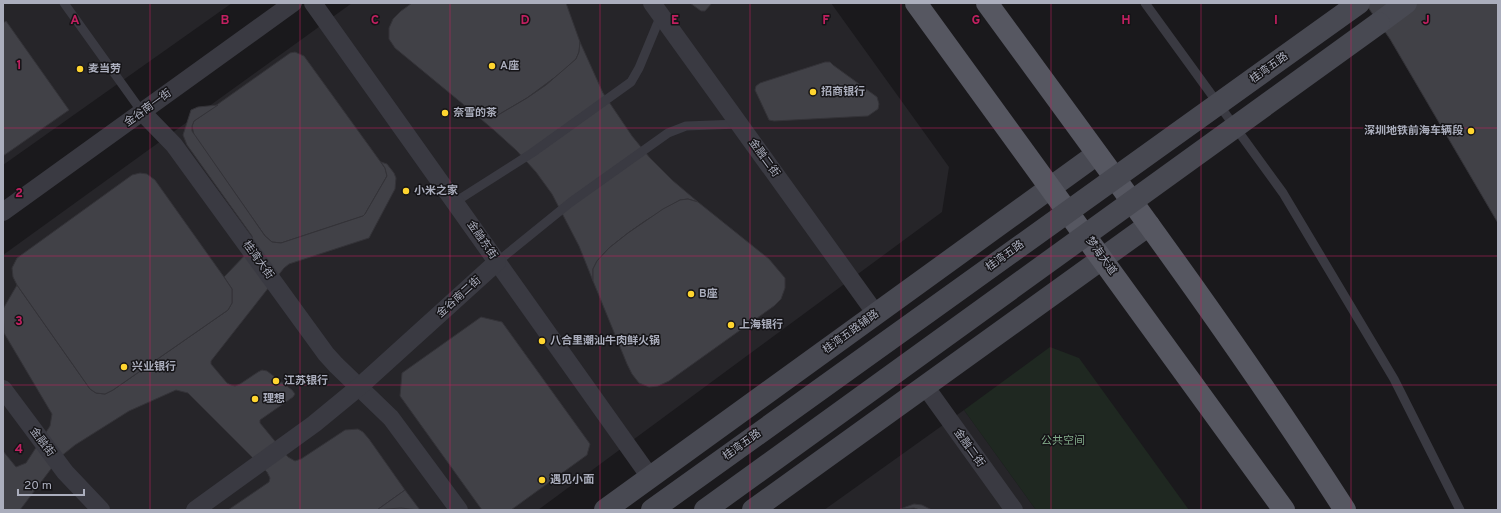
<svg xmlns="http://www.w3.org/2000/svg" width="1501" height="513" font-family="Overpass,'Noto Sans SC',sans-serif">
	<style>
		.built { fill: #262529 }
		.green { fill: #1f2821 }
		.building { fill: #414147; stroke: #343338 }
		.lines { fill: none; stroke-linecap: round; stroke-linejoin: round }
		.lane { stroke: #3a3a42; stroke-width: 9 }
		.street { stroke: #3a3a42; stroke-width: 18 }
		.secondary { stroke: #484952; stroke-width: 22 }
		.primary { stroke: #565761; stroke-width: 22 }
		.secondary-bridge { stroke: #484952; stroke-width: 22 }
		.grid { fill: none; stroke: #c12060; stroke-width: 1; stroke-opacity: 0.55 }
		.poi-dot { fill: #ffd52f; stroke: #151417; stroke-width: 1.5 }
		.labels { text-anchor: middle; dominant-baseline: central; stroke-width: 3; stroke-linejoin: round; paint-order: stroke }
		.poi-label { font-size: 11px; font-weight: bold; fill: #abaebd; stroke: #151417; text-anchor: start }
		.street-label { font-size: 11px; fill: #abaebd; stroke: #151417 }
		.park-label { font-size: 11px; fill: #80a988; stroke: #151417 }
		.grid-label { font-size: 13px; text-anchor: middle; font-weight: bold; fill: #c12060; stroke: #151417; stroke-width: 3; stroke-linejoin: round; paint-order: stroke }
	</style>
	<rect width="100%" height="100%" fill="#1a191c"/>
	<g class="built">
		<path d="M3,3h229l-229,162z"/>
		<path d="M352,3h479l118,164 -7,45 -404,298h-535v-255z"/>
		<path d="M964,410l72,100h-212z"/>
	</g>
	<path class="green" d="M1050,347l29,11 110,152h-153l-72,-100z"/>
	<g class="building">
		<path d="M412,3h154l14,39 -1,10 -3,7 -14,13 -35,26 -34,20h-9l-9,-4 -80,-66 -6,-9v-11l4,-9 8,-8z"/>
		<path d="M690,3h22l-7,8h-4z"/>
		<path d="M1365,3h133v220l-108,-184z"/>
		<path d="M6,21l63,89 -66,46v-133z"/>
		<path d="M580,42l23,51 29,43 18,22 22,22 26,22 -10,-3 -8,1 -35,21 -17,12 -19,15 -12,13 -4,8v12l-14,-35 -27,-52 -16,-22 -19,-21 -22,-20 -20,-17 9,4h9l34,-20 19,-13 30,-26 3,-7z"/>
		<path d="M295,52l9,4 81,112 2,8 -22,38 -2,2 -82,27 -9,-1 -7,-6 -71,-101 -2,-9 2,-5 96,-68z"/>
		<path d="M825,62h5l3,3 44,32 2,7 -1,5 -10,7 -94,5 -5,-1 -14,-30 1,-4 4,-3z"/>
		<path d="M218,105l-24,16 -2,5v5l73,105 7,6 9,1 82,-27 2,-2 22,-38 -2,-8 -4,-6 6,2 7,9 2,5 -1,11 -26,49 -80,26 -5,4 -73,93v3l16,19 4,2 4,1 5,-2 18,-12 4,-2 5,1 25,19 3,4 -2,3 -33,23v3l28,34 7,4 6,-2 44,-29 13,-1 5,3 6,7 36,51 -28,20h-149l41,-28 1,-4 -3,-6 -79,-79 -12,-3 -47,21 -54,34 -15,12 -40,53h-17v-59l13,16 10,-4 24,-37 2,-12 -48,-81 -1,-24 14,-24 73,104 6,4 9,1 8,-4 115,-80 4,-7v-14l-8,-12 24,-25 5,-9 -1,-7 -65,-91 -4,-10 8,-25 7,-3z"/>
		<path d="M140,173l7,1 8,6 69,97 8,12v14l-4,7 -115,80 -8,4 -9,-1 -6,-4 -73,-104 -4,-8 -1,-9 5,-10 115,-83z"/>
		<path d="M688,199l10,3 71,57 16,19v10l-4,11 -7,7 -105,75 -11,5 -9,1 -10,-4 -7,-9 -5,-10 -34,-83v-12l4,-8 12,-13 19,-15 35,-24 17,-9z"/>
		<path d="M481,317l21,5 88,122 -3,11 -76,55h-29l-82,-114 2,-23z"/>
		<path d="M405,490l15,20h-43z"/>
		<path d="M914,504l8,1 10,5h-12l-6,-2 -14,1z"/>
		<path d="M401,508l17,2h-39l8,-1z"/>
	</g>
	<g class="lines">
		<g class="lane">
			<path d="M64,3l78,109"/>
			<path d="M1145,3l138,190 111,186 66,131"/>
			<path d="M455,202l77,-49 99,-71 8,-14 22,-53"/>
			<path d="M497,262l74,-60 97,-69 18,-7 53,-2"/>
		</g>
		<g class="street">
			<path d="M313,3l337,474"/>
			<path d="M652,3l224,311"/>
			<path d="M142,112l32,33 152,209 10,11 55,53 68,92"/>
			<path d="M3,212l290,-209"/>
			<path d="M925,386l89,124"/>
			<path d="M3,389l62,83 36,38"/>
			<path d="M195,510l119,-86 45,-37 138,-125"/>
		</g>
		<g class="secondary">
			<path d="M1379,23l27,-20"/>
			<path d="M605,510l492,-356"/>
			<path d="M753,510l396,-285"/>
		</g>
		<g class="primary">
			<path d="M916,3l368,507"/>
			<path d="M987,3c122,167 246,333 358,507"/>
		</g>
		<g class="secondary-bridge">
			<path d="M652,510l707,-507"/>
			<path d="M705,510l674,-487"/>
		</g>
	</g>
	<path class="grid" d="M150,3v507M300,3v507M450,3v507M600,3v507M750,3v507M901,3v507M1051,3v507M1201,3v507M1351,3v507M3,128h1495M3,256h1495M3,385h1495"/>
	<g class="poi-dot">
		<circle cx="492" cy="66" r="4"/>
		<circle cx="80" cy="69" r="4"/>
		<circle cx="813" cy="92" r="4"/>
		<circle cx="445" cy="113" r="4"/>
		<circle cx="1471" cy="131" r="4"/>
		<circle cx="406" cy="191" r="4"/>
		<circle cx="691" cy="294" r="4"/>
		<circle cx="731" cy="325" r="4"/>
		<circle cx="542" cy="341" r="4"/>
		<circle cx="124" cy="367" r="4"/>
		<circle cx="276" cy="381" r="4"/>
		<circle cx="255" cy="399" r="4"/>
		<circle cx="542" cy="480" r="4"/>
	</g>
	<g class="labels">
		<g class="poi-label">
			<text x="500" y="66">A座</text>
			<text x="88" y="69">麦当劳</text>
			<text x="821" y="92">招商银行</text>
			<text x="453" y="113">奈雪的茶</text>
			<text x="1463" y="131" text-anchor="end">深圳地铁前海车辆段</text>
			<text x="414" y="191">小米之家</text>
			<text x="699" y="294">B座</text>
			<text x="739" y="325">上海银行</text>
			<text x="550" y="341">八合里·潮汕牛肉鲜火锅</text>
			<text x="132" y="367">兴业银行</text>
			<text x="284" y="381">江苏银行</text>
			<text x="263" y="399">理想</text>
			<text x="550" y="480">遇见小面</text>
		</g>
		<g class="street-label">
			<text transform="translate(1269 68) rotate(-36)">桂湾五路</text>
			<text transform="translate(148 108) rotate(-36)">金谷南一街</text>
			<text transform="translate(764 158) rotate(54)">金融二街</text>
			<text transform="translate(482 240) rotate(55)">金融东街</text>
			<text transform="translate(1005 256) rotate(-36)">桂湾五路</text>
			<text transform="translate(1101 256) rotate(54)">梦海大道</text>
			<text transform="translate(258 260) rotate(54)">桂湾大街</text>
			<text transform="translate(459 297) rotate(-42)">金谷南二街</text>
			<text transform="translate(851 332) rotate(-36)">桂湾五路辅路</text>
			<text transform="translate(42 442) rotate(53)">金融街</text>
			<text transform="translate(742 445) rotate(-36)">桂湾五路</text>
			<text transform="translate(969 448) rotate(54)">金融二街</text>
		</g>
		<g class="park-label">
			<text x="1063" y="441">公共空间</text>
		</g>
	</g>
	<g class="grid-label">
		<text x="75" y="24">A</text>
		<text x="225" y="24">B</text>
		<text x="375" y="24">C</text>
		<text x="525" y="24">D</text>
		<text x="675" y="24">E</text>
		<text x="826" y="24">F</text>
		<text x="976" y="24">G</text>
		<text x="1126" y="24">H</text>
		<text x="1276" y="24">I</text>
		<text x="1426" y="24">J</text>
		<text x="19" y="69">1</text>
		<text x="19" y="197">2</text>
		<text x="19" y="325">3</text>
		<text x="19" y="453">4</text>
	</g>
	<rect width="1501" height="513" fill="none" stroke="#abaebd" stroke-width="8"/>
	<path d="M18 489v6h66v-6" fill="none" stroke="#abaebd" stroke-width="2"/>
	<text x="24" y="489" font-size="12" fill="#abaebd" stroke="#151417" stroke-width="3" paint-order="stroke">20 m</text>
</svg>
